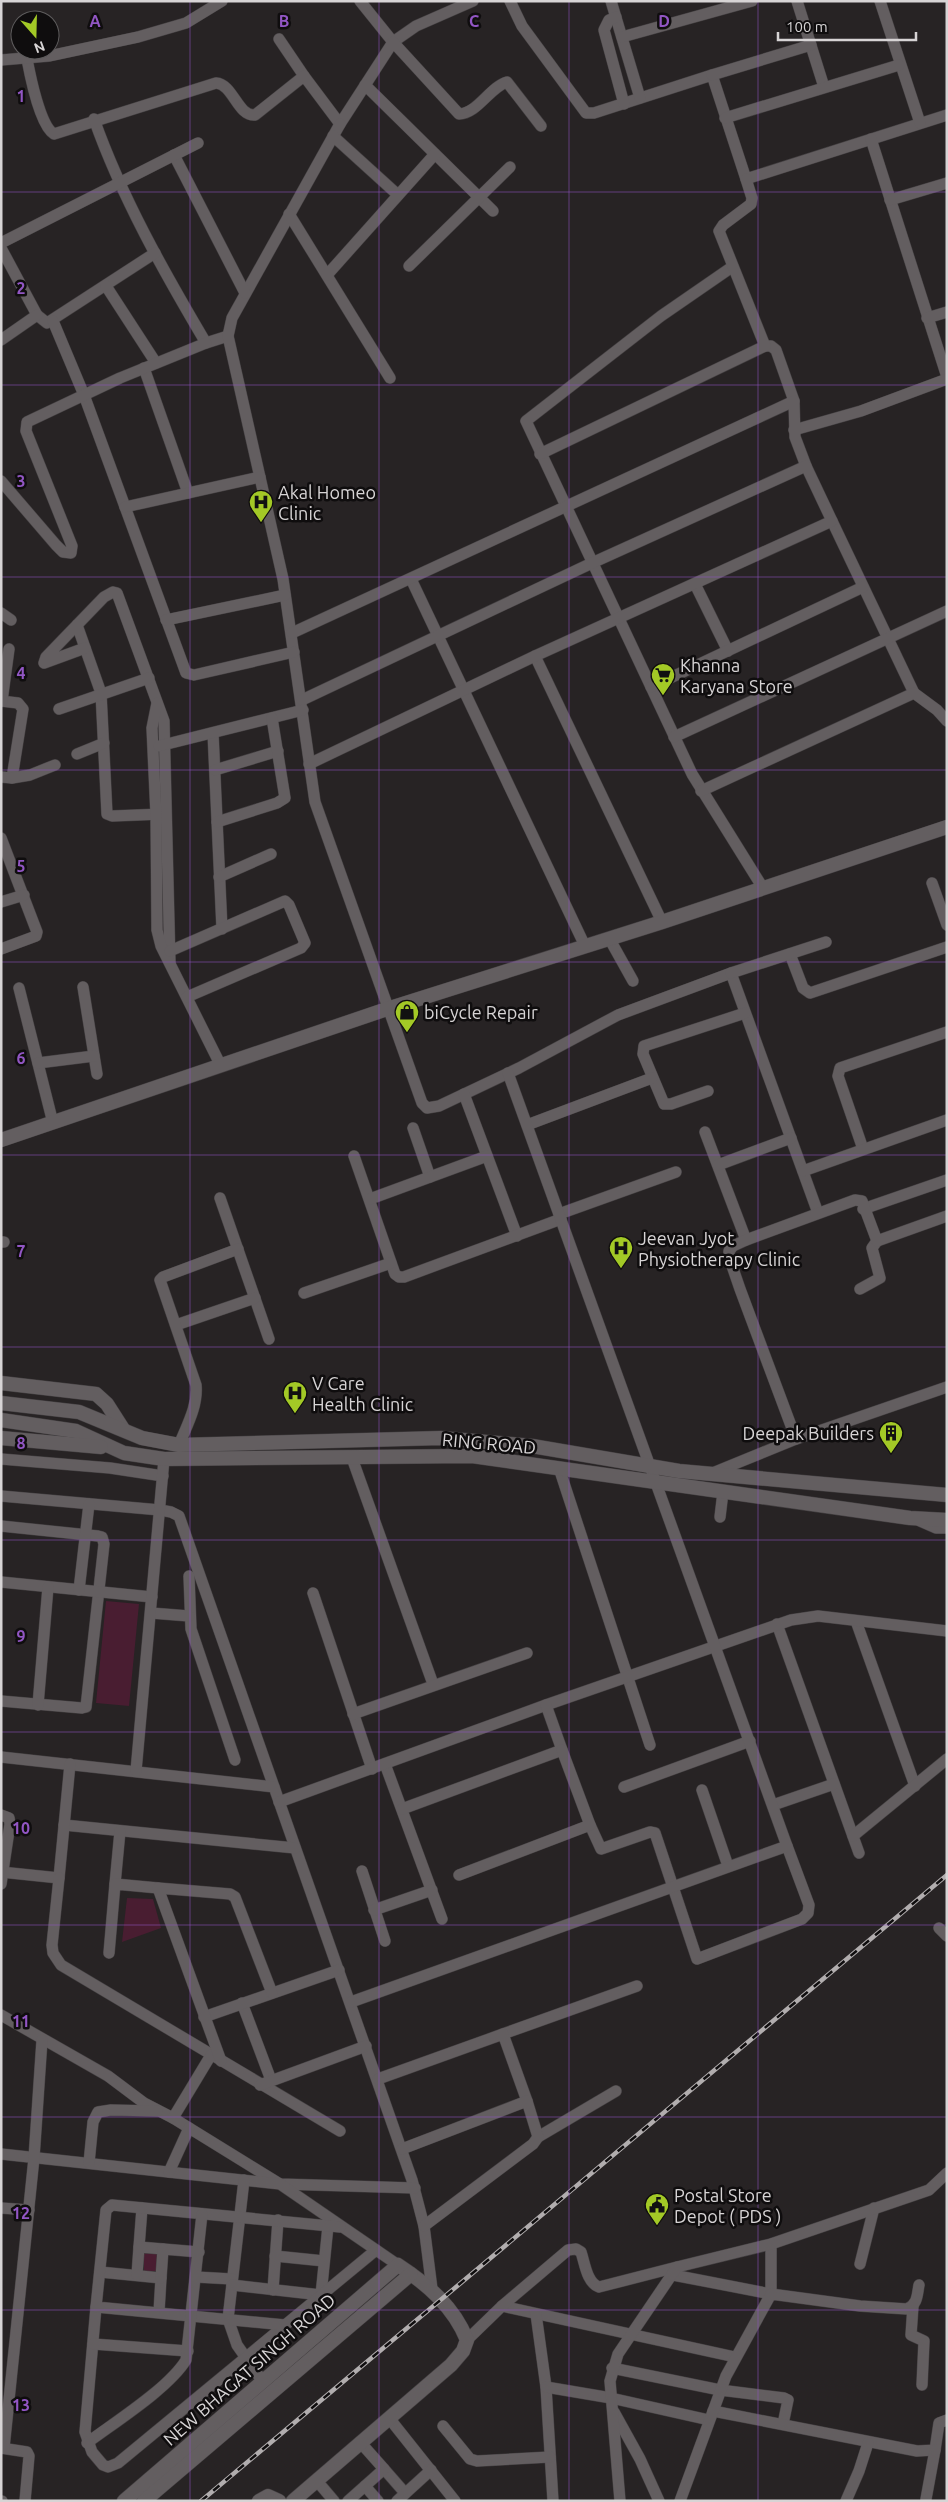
<svg xmlns="http://www.w3.org/2000/svg" width="948" height="2502" font-family="Ubuntu,sans-serif">
	<style>
		.green { fill: #491d31 }
		.lines { fill: none; stroke-linecap: round; stroke-linejoin: round }
		.minor-casing { stroke: #444042; stroke-width: 12 }
		.tertiary-casing { stroke: #444042; stroke-width: 15 }
		.minor { stroke: #635e60; stroke-width: 11 }
		.tertiary { stroke: #635e60; stroke-width: 14 }
		.rail-casing { stroke: #b1adae; stroke-width: 4.5 }
		.rail { stroke: #0f0d0e; stroke-width: 2.5; stroke-dasharray: 8; stroke-linecap: butt }
		.grid { fill: none; stroke: #9256c4; stroke-width: 1; stroke-opacity: 0.55 }
		.labels { text-anchor: middle; dominant-baseline: central; stroke-width: 5; stroke-linejoin: round; paint-order: stroke }
		.poi-label { font-size: 18px; fill: #d7d4d5; stroke: #0f0d0e; text-anchor: start }
		.street-label { font-size: 18px; fill: #d7d4d5; stroke: #0f0d0e }
		.grid-label { font-size: 16px; text-anchor: middle; font-weight: bold; fill: #9256c4; stroke: #0f0d0e; stroke-width: 5; stroke-linejoin: round; paint-order: stroke }
	</style>
	<rect width="100%" height="100%" fill="#272324"/>
	<g class="green">
		<path d="M106,1601l33,3 -10,102 -33,-3z"/>
		<path d="M127,1898l26,1 8,29 -39,14z"/>
		<path d="M144,2253l14,1 -1,17h-13z"/>
	</g>
	<g class="lines">
		<g class="minor-casing">
			<g id="minor">
				<path d="M360,1l33,41 23,-16 57,-25"/>
				<path d="M510,1l12,25 64,87h8l118,-38 34,104 201,-64"/>
				<path d="M611,1l29,97"/>
				<path d="M797,1l27,86"/>
				<path d="M880,1l40,122"/>
				<path d="M616,17l-7,3 -5,10 20,74"/>
				<path d="M622,37l130,-36"/>
				<path d="M279,39l25,37"/>
				<path d="M27,59c3,16 13,67 27,75l162,-51c17,1 22,34 39,32l49,-39 36,48 53,-82 66,72c18,0 31,-27 48,-32l34,44"/>
				<path d="M1,60l48,-4 89,-19 48,-14 36,-22"/>
				<path d="M712,75l99,-30"/>
				<path d="M365,85l128,126"/>
				<path d="M725,118l174,-53"/>
				<path d="M94,119c28,79 70,153 112,224l22,-7"/>
				<path d="M340,124l-108,194 -4,18 55,243 32,223 107,301 5,5 12,-2 80,-38 99,-53 113,-42 87,240"/>
				<path d="M333,136l65,59"/>
				<path d="M871,139l76,238"/>
				<path d="M174,155l71,138"/>
				<path d="M890,200l57,-17"/>
				<path d="M289,214l101,164"/>
				<path d="M1,243l197,-100"/>
				<path d="M1,248l36,67 10,8 108,-70"/>
				<path d="M409,266l101,-99"/>
				<path d="M732,267l-71,49 -135,105 166,353 71,114"/>
				<path d="M327,275l108,-121"/>
				<path d="M106,286l50,77"/>
				<path d="M927,318l20,-6"/>
				<path d="M53,321l31,74 102,278 8,2 100,-23"/>
				<path d="M1,340l36,-25"/>
				<path d="M765,346h6l5,4 18,51"/>
				<path d="M144,368l44,125"/>
				<path d="M794,430l67,-19 86,-32"/>
				<path d="M540,454l225,-108 -46,-115 4,-6 28,-21 1,-6 -6,-19"/>
				<path d="M1,481l55,64 7,7 8,1 1,-7 -46,-115 1,-9 93,-44 86,-35"/>
				<path d="M125,507l135,-30"/>
				<path d="M832,521l82,172"/>
				<path d="M411,579l174,367"/>
				<path d="M695,584l33,67"/>
				<path d="M1,613l10,7"/>
				<path d="M166,620l119,-25"/>
				<path d="M77,625l24,68 6,121 5,2 51,-2"/>
				<path d="M292,633l502,-232 1,36 11,29"/>
				<path d="M85,648l-41,15 2,-6 58,-60 9,-5 4,1 47,128 6,242"/>
				<path d="M535,656l127,266"/>
				<path d="M651,687l212,-100"/>
				<path d="M302,700l290,-137 214,-97 26,55 -297,135 -226,108"/>
				<path d="M1,701l17,2 5,6 -11,69 -11,-1"/>
				<path d="M2,701l7,-52"/>
				<path d="M157,703l-5,25 4,87 1,115 4,16 60,120"/>
				<path d="M59,709l90,-31"/>
				<path d="M213,733l9,196"/>
				<path d="M674,737l273,-126"/>
				<path d="M159,746l144,-36"/>
				<path d="M77,754l27,-11"/>
				<path d="M215,770l63,-19"/>
				<path d="M12,778l18,-3 25,-10"/>
				<path d="M701,791l213,-98 23,17 10,11"/>
				<path d="M217,822l60,-19 8,-5 -13,-80"/>
				<path d="M1,838l36,94 -1,4 -35,13"/>
				<path d="M219,877l52,-23"/>
				<path d="M932,883l15,42"/>
				<path d="M1,902l23,-7"/>
				<path d="M609,938l24,43"/>
				<path d="M170,951l115,-50 4,4 16,38 -4,5 -114,49"/>
				<path d="M790,954l13,34 7,5 137,-46"/>
				<path d="M731,973l95,-31"/>
				<path d="M83,987l14,87"/>
				<path d="M19,988l34,135"/>
				<path d="M38,1063l56,-7"/>
				<path d="M708,1091l-37,13h-7l-21,-50 1,-8 101,-33"/>
				<path d="M464,1094l53,142"/>
				<path d="M527,1125l125,-47"/>
				<path d="M413,1128l17,49"/>
				<path d="M705,1132l41,108"/>
				<path d="M863,1149l-25,-73 2,-8 107,-36"/>
				<path d="M354,1156l41,118 4,3h5l157,-58"/>
				<path d="M718,1165l73,-27"/>
				<path d="M803,1171l144,-51"/>
				<path d="M220,1198l49,141"/>
				<path d="M370,1199l117,-43"/>
				<path d="M863,1209l84,-29"/>
				<path d="M559,1214l117,-42"/>
				<path d="M1,1242h3"/>
				<path d="M860,1289l20,-11 -8,-30 5,-7"/>
				<path d="M304,1293l87,-30"/>
				<path d="M176,1325l79,-27"/>
				<path d="M796,1439l-56,-150 -11,-32v-6l4,-5 13,-6 109,-40 7,1 15,40 70,-25"/>
				<path d="M179,1445c8,-20 19,-39 17,-60l-36,-105 3,-3 75,-28"/>
				<path d="M352,1458l81,226"/>
				<path d="M1,1459l109,9 53,8"/>
				<path d="M559,1468l91,277"/>
				<path d="M710,1474l86,-35 151,-52"/>
				<path d="M1,1496l159,14 11,2 8,4 95,271"/>
				<path d="M720,1517l3,-25"/>
				<path d="M920,1521l16,7h11"/>
				<path d="M1,1526l97,10 4,1 2,7 -18,163 -4,1 -81,-7"/>
				<path d="M189,1576l2,53 44,131"/>
				<path d="M1,1582l151,15"/>
				<path d="M79,1590l10,-86"/>
				<path d="M313,1593l59,176"/>
				<path d="M151,1613l38,3"/>
				<path d="M856,1621l59,165"/>
				<path d="M777,1624l82,229"/>
				<path d="M38,1705l10,-118"/>
				<path d="M353,1714l174,-61"/>
				<path d="M1,1757l273,30 138,393 12,46 8,63"/>
				<path d="M385,1764l57,155"/>
				<path d="M136,1771l28,-312"/>
				<path d="M624,1787l126,-46"/>
				<path d="M702,1790l26,76"/>
				<path d="M279,1802l267,-97 245,-85 27,-4 129,15"/>
				<path d="M773,1805l61,-21"/>
				<path d="M402,1809l160,-59 -16,-45"/>
				<path d="M1,1815l8,3 1,6 -9,60"/>
				<path d="M64,1825l231,23"/>
				<path d="M590,1825l11,24 49,-17 5,1 42,126 105,-40 6,-6 1,-8 -22,-59"/>
				<path d="M853,1836l94,-77"/>
				<path d="M362,1871l23,70"/>
				<path d="M1,1872l58,6 11,-114"/>
				<path d="M459,1875l131,-50 -28,-75"/>
				<path d="M59,1878l-7,67 1,8 8,12 279,166"/>
				<path d="M115,1884l5,-53"/>
				<path d="M374,1910l58,-20"/>
				<path d="M939,1928l8,8"/>
				<path d="M109,1953l6,-69 43,4"/>
				<path d="M351,2002l436,-156 -279,-773"/>
				<path d="M242,2003l29,77"/>
				<path d="M1,2015l107,61 36,27 29,15"/>
				<path d="M204,2017l135,-47"/>
				<path d="M503,2034l134,-48"/>
				<path d="M211,2055l-38,63 107,66 135,4"/>
				<path d="M221,2061l-63,-173 72,6 5,3 37,96"/>
				<path d="M378,2079l125,-45 24,67"/>
				<path d="M260,2085l106,-39"/>
				<path d="M538,2137l78,-46"/>
				<path d="M402,2149l125,-48 11,36 -5,7 -109,82"/>
				<path d="M1,2154l279,30 118,81"/>
				<path d="M89,2163l4,-41 5,-10 13,-2 46,1"/>
				<path d="M169,2172l20,-44"/>
				<path d="M244,2180l-16,139 9,26 26,37"/>
				<path d="M1,2208l28,2"/>
				<path d="M139,2247l3,-39"/>
				<path d="M275,2256l49,5"/>
				<path d="M860,2264l14,-56"/>
				<path d="M100,2272l61,6 -2,34"/>
				<path d="M137,2275l2,-28 24,2"/>
				<path d="M673,2275l98,19v-50"/>
				<path d="M196,2277l36,2"/>
				<path d="M161,2278l2,-29 36,3"/>
				<path d="M232,2285l89,10 7,-69"/>
				<path d="M273,2290l5,-70"/>
				<path d="M502,2306l233,51"/>
				<path d="M913,2306l-2,29 13,6 -2,44"/>
				<path d="M96,2307l-11,125 7,20 11,13 5,2 10,-4 258,-213"/>
				<path d="M536,2314l10,73 7,114"/>
				<path d="M285,2325l-189,-18 10,-97 6,-5 228,22"/>
				<path d="M467,2340l35,-34 66,-56 8,-1 5,3c4,12 6,31 18,35l78,-20"/>
				<path d="M93,2344l95,7"/>
				<path d="M612,2368l108,22 64,8 4,2 -5,24"/>
				<path d="M546,2387l65,11 98,22"/>
				<path d="M713,2411l204,40 18,-1 4,-27 8,-3"/>
				<path d="M614,2412l26,47 19,42"/>
				<path d="M389,2418l66,83"/>
				<path d="M443,2426l27,33 7,2 73,-4"/>
				<path d="M87,2443c28,-21 82,-55 99,-83l16,-146"/>
				<path d="M1,2448l26,4 2,4 -4,45"/>
				<path d="M4,2448l30,-290 8,-118"/>
				<path d="M384,2469l21,24"/>
				<path d="M317,2481l17,20"/>
				<path d="M365,2486l13,15"/>
				<path d="M926,2499l9,-49"/>
				<path d="M1,2501h1"/>
				<path d="M348,2501l36,-32 -24,-27"/>
				<path d="M397,2501l34,-31"/>
				<path d="M620,2501l-10,-120 8,-27 59,-87 94,-23 158,-54 18,-17"/>
				<path d="M680,2501l46,-125 45,-82 89,12 47,3c11,-5 10,-14 12,-24"/>
				<path d="M846,2501l13,-30 9,-28"/>
			</g>
		</g>
		<g class="tertiary-casing">
			<g id="tertiary">
				<path d="M1,1140l386,-131 275,-87 285,-95"/>
				<path d="M1,1383l95,11 11,10 16,25"/>
				<path d="M1,1403l78,9 63,26 37,7 262,-7 91,8 147,25 268,24"/>
				<path d="M1,1420l75,11 48,22 40,6 308,-3 438,62 37,2"/>
				<path d="M1,1438l100,9"/>
				<path d="M124,2501l274,-236c29,19 56,42 69,75l-4,11 -12,14 -158,136"/>
				<path d="M144,2501l267,-227"/>
				<path d="M259,2501l9,-5 11,5"/>
			</g>
		</g>
		<use href="#minor" class="minor"/>
		<use href="#tertiary" class="tertiary"/>
		<g class="rail-casing">
			<path id="rail" d="M201,2501l746,-626"/>
		</g>
		<use href="#rail" class="rail"/>
	</g>
	<path class="grid" d="M190,1v2500M379,1v2500M569,1v2500M758,1v2500M1,192h946M1,385h946M1,577h946M1,770h946M1,962h946M1,1155h946M1,1347h946M1,1540h946M1,1732h946M1,1925h946M1,2117h946M1,2310h946"/>
	<defs>
		<g id="hospital-pin" transform="scale(1.25)"><path d="M0 17L-7.5 6A9.5 9.5 0 1 1 7.5 6Z" fill="#a3c926" stroke="#0f0d0e"/><path d="M-5-5h3v3.5h4V-5h3V5h-3V1.5h-4V5h-3Z" fill="#111"/></g>
		<g id="supermarket-pin" transform="scale(1.25)"><path d="M0 17L-7.5 6A9.5 9.5 0 1 1 7.5 6Z" fill="#a3c926" stroke="#0f0d0e"/><path d="M-6-5.5h2.5l.6 2H6L4.5 2H-2.5L-4.4-4H-6ZM-1.5 3.2a1.3 1.3 0 1 0 .1 0ZM3 3.2a1.3 1.3 0 1 0 .1 0Z" fill="#111"/></g>
		<g id="shop-pin" transform="scale(1.25)"><path d="M0 17L-7.5 6A9.5 9.5 0 1 1 7.5 6Z" fill="#a3c926" stroke="#0f0d0e"/><path d="M-5-2.5h2.3a2.7 3.5 0 0 1 5.4 0H5L5.5 6h-11ZM-1.5-2.5h3a1.5 2.3 0 0 0-3 0Z" fill="#111"/></g>
		<g id="building-pin" transform="scale(1.25)"><path d="M0 17L-7.5 6A9.5 9.5 0 1 1 7.5 6Z" fill="#a3c926" stroke="#0f0d0e"/><path d="M-4-6H4V6H1V3H-1V6H-4ZM-2.5-4.3h1.7v1.8h-1.7ZM.8-4.3h1.7v1.8H.8ZM-2.5-1h1.7V.8h-1.7ZM.8-1h1.7V.8H.8Z" fill="#111"/></g>
		<g id="civic-pin" transform="scale(1.25)"><path d="M0 17L-7.5 6A9.5 9.5 0 1 1 7.5 6Z" fill="#a3c926" stroke="#0f0d0e"/><path d="M-.6-6.5H3V-4.5H.6V-3L4-1V1h2V6H-6V1h2V-1L-.6-3ZM-1.2 2.5V6h2.4V2.5Z" fill="#111"/></g>
	</defs>
	<g fill-rule="evenodd">
		<use href="#hospital-pin" x="261" y="502"/>
		<use href="#supermarket-pin" x="663" y="675"/>
		<use href="#shop-pin" x="407" y="1012"/>
		<use href="#hospital-pin" x="621" y="1248"/>
		<use href="#hospital-pin" x="295" y="1393"/>
		<use href="#building-pin" x="891" y="1433"/>
		<use href="#civic-pin" x="657" y="2205"/>
	</g>
	<g class="labels">
		<g class="poi-label">
			<text x="278" y="492">Akal Homeo<tspan x="278" dy="21">Clinic</tspan></text>
			<text x="680" y="665">Khanna<tspan x="680" dy="21">Karyana Store</tspan></text>
			<text x="424" y="1012">biCycle Repair</text>
			<text x="638" y="1238">Jeevan Jyot<tspan x="638" dy="21">Physiotherapy Clinic</tspan></text>
			<text x="312" y="1383">V Care<tspan x="312" dy="21">Health Clinic</tspan></text>
			<text x="874" y="1433" text-anchor="end">Deepak Builders</text>
			<text x="674" y="2195">Postal Store<tspan x="674" dy="21">Depot ( PDS )</tspan></text>
		</g>
		<g class="street-label">
			<text transform="translate(489 1443) rotate(5)">RING ROAD</text>
			<text transform="translate(249 2369) rotate(-41)">NEW BHAGAT SINGH ROAD</text>
		</g>
	</g>
	<g class="grid-label">
		<text x="95" y="27">A</text>
		<text x="284" y="27">B</text>
		<text x="474" y="27">C</text>
		<text x="664" y="27">D</text>
		<text x="21" y="102">1</text>
		<text x="21" y="294">2</text>
		<text x="21" y="487">3</text>
		<text x="21" y="679">4</text>
		<text x="21" y="872">5</text>
		<text x="21" y="1064">6</text>
		<text x="21" y="1257">7</text>
		<text x="21" y="1449">8</text>
		<text x="21" y="1642">9</text>
		<text x="21" y="1834">10</text>
		<text x="21" y="2027">11</text>
		<text x="21" y="2219">12</text>
		<text x="21" y="2411">13</text>
	</g>
	<rect width="948" height="2502" fill="none" stroke="#d7d4d5" stroke-width="5"/>
	<g transform="translate(35 35) rotate(160)"><circle r="24" fill="#0f0d0e" stroke="#5f5d5e"/>
	<path d="M0-4L9 19L0 12L-9 19Z" fill="#a3c926"/>
	<text y="-8" font-size="14" font-weight="bold" text-anchor="middle" fill="#d7d4d5">N</text>
	</g>
	<path d="M778 32v8h138v-8" fill="none" stroke="#d7d4d5" stroke-width="2.5"/>
	<text x="786" y="32" font-size="15" fill="#d7d4d5" stroke="#0f0d0e" stroke-width="4" paint-order="stroke">100 m</text>
</svg>
